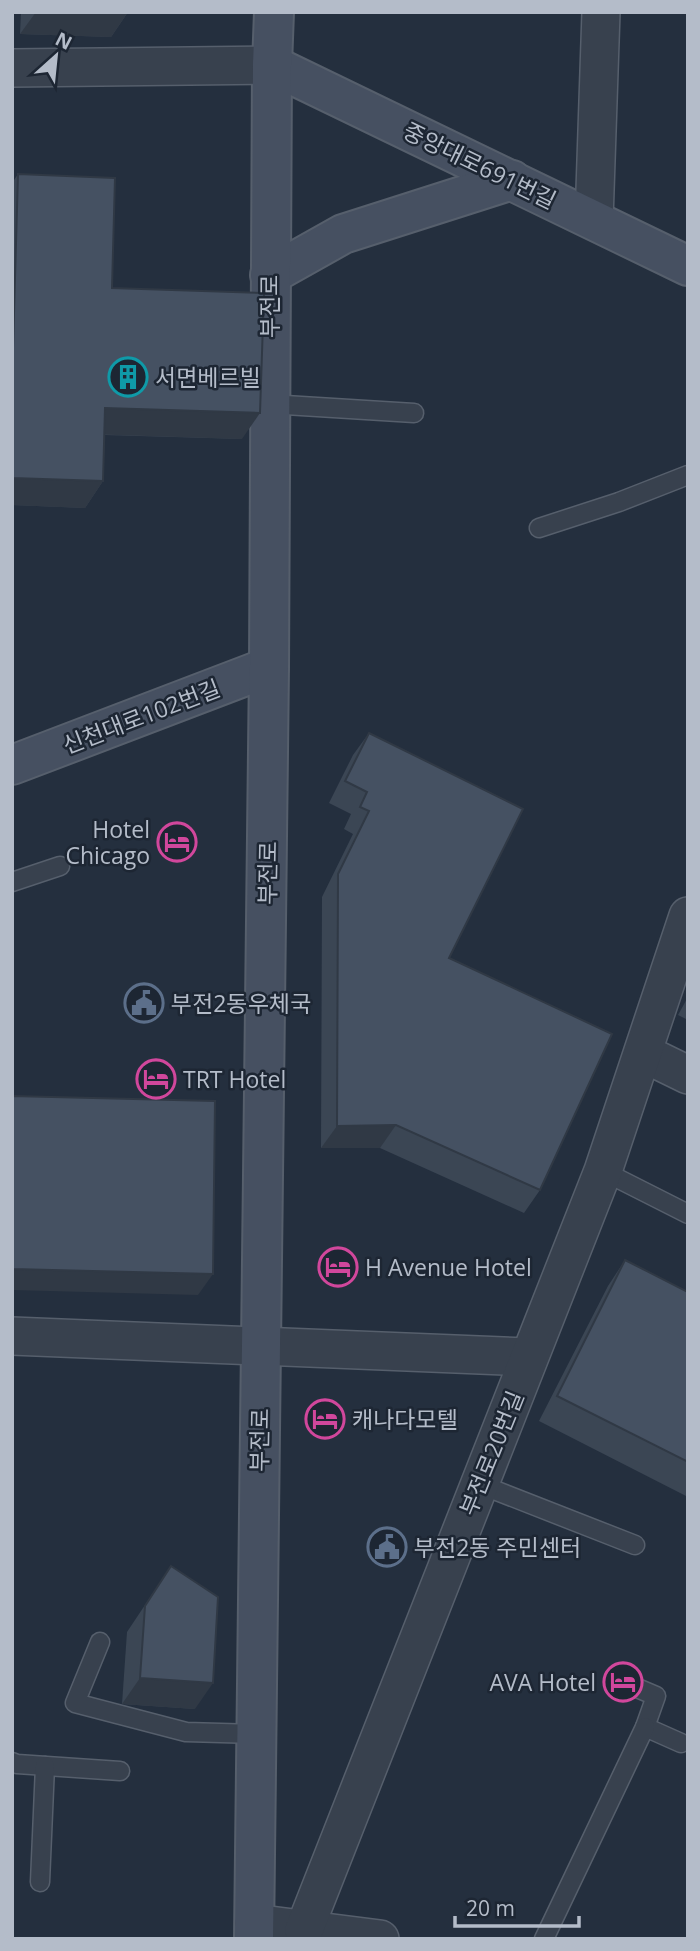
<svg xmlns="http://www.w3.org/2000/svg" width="700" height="1951" font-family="'Open Sans','Noto Sans KR',sans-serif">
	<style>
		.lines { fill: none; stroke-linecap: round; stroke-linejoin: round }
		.lane-casing { stroke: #565f6c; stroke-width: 21 }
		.street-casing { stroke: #565f6c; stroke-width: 40 }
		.secondary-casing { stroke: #565f6c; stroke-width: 42 }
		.lane { stroke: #38414e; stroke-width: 18 }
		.street { stroke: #38414e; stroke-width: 37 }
		.secondary { stroke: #465061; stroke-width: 38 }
		.wall { fill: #3b4654 }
		.shaded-wall { fill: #303945 }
		.building { fill: #455162; stroke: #303945; stroke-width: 2 }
		.labels { text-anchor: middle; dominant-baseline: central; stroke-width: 5; stroke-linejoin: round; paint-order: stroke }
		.street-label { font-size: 23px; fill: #b4bcc9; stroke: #1d2633 }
		.poi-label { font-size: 23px; fill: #b4bcc9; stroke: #1d2633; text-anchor: start }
	</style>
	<rect width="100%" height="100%" fill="#242f3e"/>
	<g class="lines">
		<g class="lane-casing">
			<g id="lane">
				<path d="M269,404l145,9"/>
				<path d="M539,528l80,-26 69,-27"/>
				<path d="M12,882l48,-16"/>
				<path d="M603,1171l85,43"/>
				<path d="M479,1484l156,61"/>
				<path d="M100,1642l-25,61 111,29 70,2"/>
				<path d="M623,1682l33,14 -11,31 36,16"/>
				<path d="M12,1762l5,2 103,7"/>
				<path d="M40,1882l5,-116"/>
				<path d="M544,1939l101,-212"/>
			</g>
		</g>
		<g class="street-casing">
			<g id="street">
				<path d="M12,68l260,-3"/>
				<path d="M594,220l7,-208"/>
				<path d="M643,1053l45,22"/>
				<path d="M12,1336l517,21"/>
				<path d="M254,1923l126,16"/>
				<path d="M304,1930l299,-759 85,-255"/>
			</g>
		</g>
		<g class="secondary-casing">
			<g id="secondary">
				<path d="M272,65l416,201"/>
				<path d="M270,275l73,-41 169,-54"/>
				<path d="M12,765l257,-98"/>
				<path d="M254,1939l15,-1272 3,-602 2,-53"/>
			</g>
		</g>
		<use href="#lane" class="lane"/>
		<use href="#street" class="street"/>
		<use href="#secondary" class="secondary"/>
	</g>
	<g class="wall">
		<path d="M21,12h107l-17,25 -91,-3z"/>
		<path d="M18,174l94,114 130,151 -137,-4 -2,46 -18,27 -73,-3v-322z"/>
		<path d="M369,733l80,225 91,232 -16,23 -144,-65h-59l1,-251 31,-63 -9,-5 7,-15 -22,-11 24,-48z"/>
		<path d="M688,997v23l-10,-5z"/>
		<path d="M625,1260l61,31 2,-4v210l-149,-76 69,-135z"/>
		<path d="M171,1566l24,143 -73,-5 5,-72z"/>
	</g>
	<g class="shaded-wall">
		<path d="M36,12h92l-17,25 -91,-3z"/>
		<path d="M105,408l155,5 -18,26 -155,-5z"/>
		<path d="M12,478l91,3 -18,27 -73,-3z"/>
		<path d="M396,1125l-16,23h-59l16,-22z"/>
		<path d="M12,1269l201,5 -15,21 -186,-5z"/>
		<path d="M140,1678l73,5 -18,26 -73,-5z"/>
	</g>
	<g class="building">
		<path d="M18,174l97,4 -3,110 152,5 -4,120 -155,-5 -2,73 -91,-3v-96z"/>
		<path d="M369,733l154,76 -74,149 163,76 -72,156 -144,-65 -59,1 1,-252 31,-63 -9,-4 7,-15 -22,-11z"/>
		<path d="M12,1096l203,5 -2,173 -201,-5z"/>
		<path d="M625,1260l63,32v170l-131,-66z"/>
		<path d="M171,1566l47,31 -5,86 -73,-5 5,-72z"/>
	</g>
	<defs>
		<g id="building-ring" transform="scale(2.0125)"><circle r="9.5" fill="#1d2633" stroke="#0f9aa8" stroke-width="1.5"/><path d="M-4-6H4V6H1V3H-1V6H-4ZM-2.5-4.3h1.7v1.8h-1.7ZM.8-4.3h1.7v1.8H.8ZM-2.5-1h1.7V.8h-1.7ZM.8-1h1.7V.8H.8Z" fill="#0f9aa8"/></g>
		<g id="hotel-ring" transform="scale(2.0125)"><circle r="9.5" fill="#1d2633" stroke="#d1479c" stroke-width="1.5"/><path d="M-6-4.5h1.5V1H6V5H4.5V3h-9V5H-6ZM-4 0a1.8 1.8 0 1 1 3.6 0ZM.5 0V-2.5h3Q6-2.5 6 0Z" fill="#d1479c"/></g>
		<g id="civic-ring" transform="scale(2.0125)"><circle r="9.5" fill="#1d2633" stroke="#5c6f8a" stroke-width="1.5"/><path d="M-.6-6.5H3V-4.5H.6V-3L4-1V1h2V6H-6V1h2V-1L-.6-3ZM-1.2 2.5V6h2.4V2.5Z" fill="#5c6f8a"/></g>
	</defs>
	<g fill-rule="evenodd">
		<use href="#building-ring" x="128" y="377"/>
		<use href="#hotel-ring" x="177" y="842"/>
		<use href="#civic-ring" x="144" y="1003"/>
		<use href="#hotel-ring" x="156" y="1079"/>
		<use href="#hotel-ring" x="338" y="1267"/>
		<use href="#hotel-ring" x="325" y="1419"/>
		<use href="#civic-ring" x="387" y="1547"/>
		<use href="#hotel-ring" x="623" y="1682"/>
	</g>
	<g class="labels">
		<g class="street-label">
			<text transform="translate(480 165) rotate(26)">중앙대로691번길</text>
			<text transform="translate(269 306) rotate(-90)">부전로</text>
			<text transform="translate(141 716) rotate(-21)">신천대로102번길</text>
			<text transform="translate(267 873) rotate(-89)">부전로</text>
			<text transform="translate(259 1440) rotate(-89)">부전로</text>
			<text transform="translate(491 1453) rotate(-68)">부전로20번길</text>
		</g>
		<g class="poi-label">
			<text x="155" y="377">서면베르빌</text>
			<text x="150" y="829" text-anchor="end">Hotel<tspan x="150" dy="26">Chicago</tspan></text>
			<text x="171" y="1003">부전2동우체국</text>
			<text x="183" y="1079">TRT Hotel</text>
			<text x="365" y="1267">H Avenue Hotel</text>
			<text x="352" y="1419">캐나다모텔</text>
			<text x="414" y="1547">부전2동 주민센터</text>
			<text x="596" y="1682" text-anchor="end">AVA Hotel</text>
		</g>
	</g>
	<rect width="700" height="1951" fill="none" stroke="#b4bcc9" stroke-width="28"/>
	<g transform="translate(56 56) rotate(27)" stroke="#1d2633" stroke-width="5" paint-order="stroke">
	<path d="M0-5L12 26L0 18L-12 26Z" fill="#b4bcc9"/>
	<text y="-10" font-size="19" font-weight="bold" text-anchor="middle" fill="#b4bcc9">N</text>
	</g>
	<path d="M455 1916v10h124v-10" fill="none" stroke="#b4bcc9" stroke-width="3.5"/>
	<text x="466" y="1916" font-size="21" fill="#b4bcc9" stroke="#1d2633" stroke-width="5" paint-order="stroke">20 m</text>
</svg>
